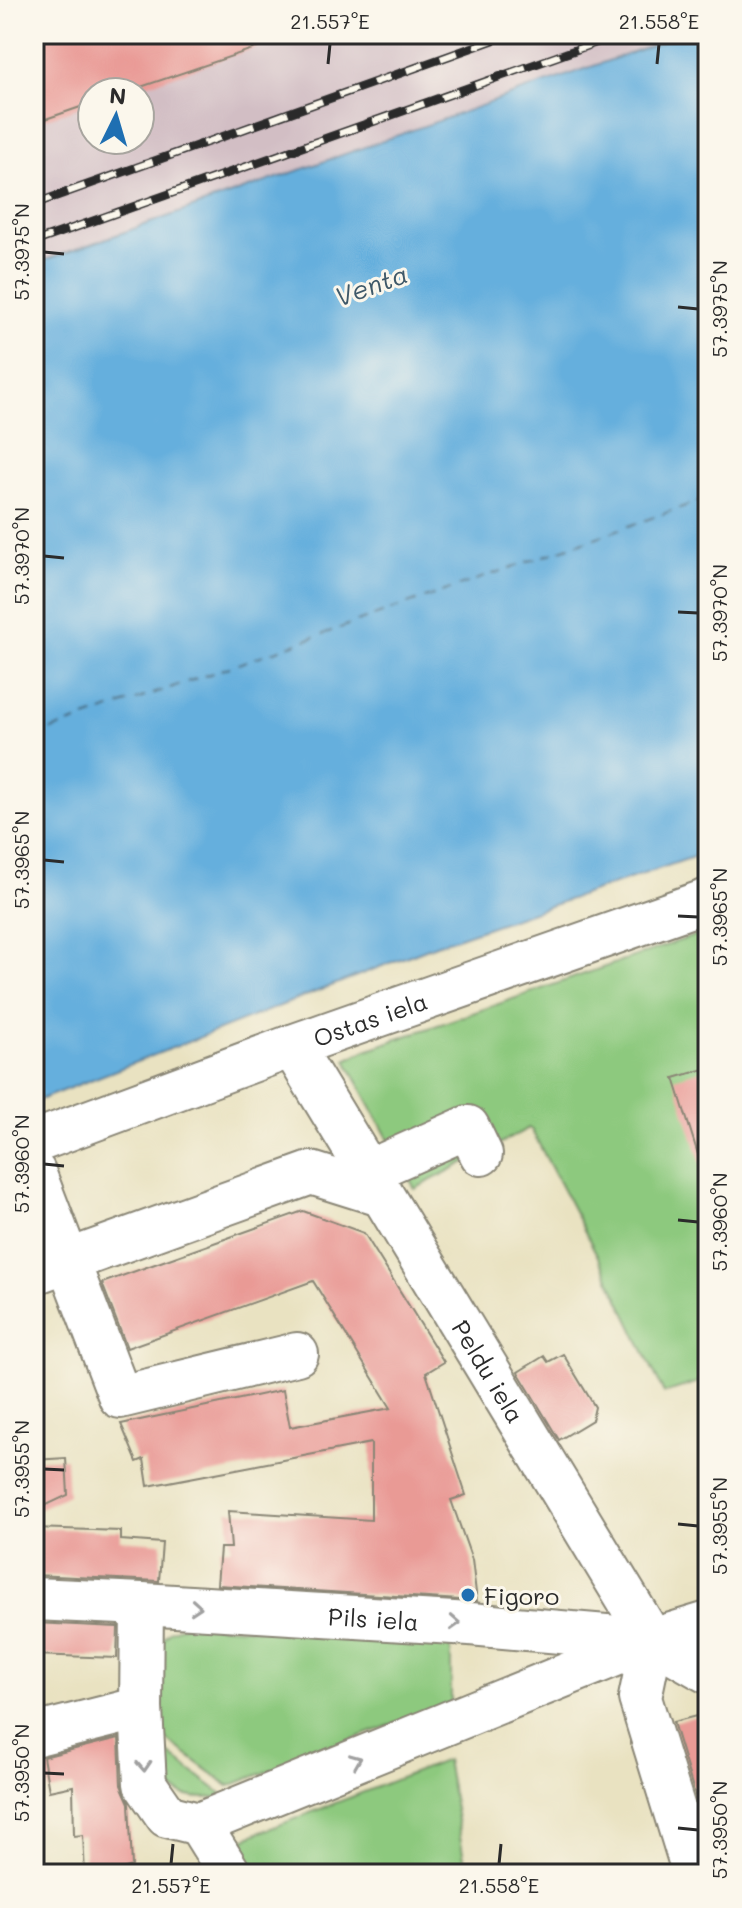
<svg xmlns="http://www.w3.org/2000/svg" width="742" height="1908" font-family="Mali,sans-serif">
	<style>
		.industrial { fill: #d2bec4; fill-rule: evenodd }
		.green { fill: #8dc97e; stroke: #5c7a54; stroke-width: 2 }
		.water { fill: #65afdd; stroke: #486d84; stroke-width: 2 }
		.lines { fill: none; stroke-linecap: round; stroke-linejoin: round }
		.ferry { stroke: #3f5969; stroke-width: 2; stroke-dasharray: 10 8; stroke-linecap: butt }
		.building { fill: #e99a95 }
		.minor-casing { stroke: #8a8676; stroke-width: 46 }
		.minor { stroke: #fff; stroke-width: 42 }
		.rail-casing { stroke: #2b2b2b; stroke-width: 9 }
		.rail { stroke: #fbf7ec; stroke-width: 6; stroke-dasharray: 18; stroke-linecap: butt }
		.oneway { stroke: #a0a0a0 }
		.ticks { fill: none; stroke: #2b2b2b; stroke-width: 3 }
		.poi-dot { fill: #1f6fb2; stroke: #fbf7ec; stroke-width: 3 }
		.labels { text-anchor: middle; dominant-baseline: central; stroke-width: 6; stroke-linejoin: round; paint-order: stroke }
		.street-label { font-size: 24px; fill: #2b2b2b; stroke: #fbf7ec }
		.poi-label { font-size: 24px; fill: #2b2b2b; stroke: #fbf7ec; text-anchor: start }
		.water-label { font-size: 26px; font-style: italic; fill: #3f5969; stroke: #fbf7ec }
		.neatline { fill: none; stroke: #2b2b2b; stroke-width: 3 }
		.ticks-label { font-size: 20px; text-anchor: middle; fill: #2b2b2b }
	</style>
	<rect width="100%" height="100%" fill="#fbf7ec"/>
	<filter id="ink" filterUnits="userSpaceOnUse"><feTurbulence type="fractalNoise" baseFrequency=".0125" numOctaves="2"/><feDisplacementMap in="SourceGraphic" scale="16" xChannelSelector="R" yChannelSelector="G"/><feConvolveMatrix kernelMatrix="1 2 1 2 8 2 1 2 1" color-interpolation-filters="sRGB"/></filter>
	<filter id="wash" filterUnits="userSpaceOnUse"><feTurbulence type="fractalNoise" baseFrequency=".006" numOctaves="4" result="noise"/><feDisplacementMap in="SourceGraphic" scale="32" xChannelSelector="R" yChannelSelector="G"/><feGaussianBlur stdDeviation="1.8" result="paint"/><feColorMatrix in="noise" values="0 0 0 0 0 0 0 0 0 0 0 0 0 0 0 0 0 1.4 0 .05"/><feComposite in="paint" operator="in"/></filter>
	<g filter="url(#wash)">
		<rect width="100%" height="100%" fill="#e9e2c1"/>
		<path class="industrial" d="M34,34h650l-650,230zM92,92h48v48h-48z"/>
		<g class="green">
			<path d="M708,931v448l-44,14 -59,-123 -74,-141 -2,-1 -114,61 -69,-129 20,-10z"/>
			<path d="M187,1624l264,18v60l-222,84 -70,-52 3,-95 8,-8z"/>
			<path d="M154,1743l71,53c-23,4 -52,4 -64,-21 -5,-9 -5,-22 -7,-32z"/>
			<path d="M446,1760l21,114h-217l-20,-30z"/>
		</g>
		<path class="water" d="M684,34h24v818l-272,93 -402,157v-838z"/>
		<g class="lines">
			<path class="ferry" d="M34,736l674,-238"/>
		</g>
		<g id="blocks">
			<g class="building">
				<path d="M34,34h247l1,5 -156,53h-34v11l-58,20z"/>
				<path d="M708,1068v95l-7,1 -27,-86z"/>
				<path d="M303,1211l61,22 80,129 -18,11 40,122 -15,5 21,60 5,41 -260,-16 3,-37h11l-3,-37 143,9v-77l-223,43 -4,-27 -7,3 -16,-38 162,-34 7,37 101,-19 -78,-127 -186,67 -25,-65z"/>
				<path d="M563,1354l32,53 -3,13 -33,20 -41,-68 26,-16 4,6z"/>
				<path d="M66,1458l2,37 -34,16v-51z"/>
				<path d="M34,1528l87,3v9l41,3 -3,38 -125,-6z"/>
				<path d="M34,1623l84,4 -1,31 -83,-3z"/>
				<path d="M708,1713v125l-35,-116z"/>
				<path d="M119,1738l2,47 8,18 3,63 -24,8h-23l-2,-39 -9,1 -1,-50 -24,5 -6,-34z"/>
			</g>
		</g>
	</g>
	<g filter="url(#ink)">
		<use href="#blocks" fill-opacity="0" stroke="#8a8676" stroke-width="2"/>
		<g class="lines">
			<g class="minor-casing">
				<g id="minor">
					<path id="s1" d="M292,1046l360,594 56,32"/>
					<path id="s2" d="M34,1142l258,-96 416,-146"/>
					<path d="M34,1172l86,225 177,-43"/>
					<path d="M367,1172l101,-45 13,27"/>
					<path d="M34,1273l277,-100 70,22"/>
					<path id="s3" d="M34,1599l108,5 328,20 182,16 56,-17"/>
					<path d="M142,1604l-1,104 4,76 22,32 32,8 453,-184"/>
					<path d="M652,1640l-12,58 54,176"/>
					<path d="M34,1735l107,-27"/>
					<path d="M199,1824l31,50"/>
				</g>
			</g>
			<use href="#minor" class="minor"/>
			<g class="rail-casing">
				<g id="rail">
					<path d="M34,204l476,-170"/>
					<path d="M34,242l586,-208"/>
				</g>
			</g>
			<use href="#rail" class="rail"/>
		</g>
		<defs><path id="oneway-chevron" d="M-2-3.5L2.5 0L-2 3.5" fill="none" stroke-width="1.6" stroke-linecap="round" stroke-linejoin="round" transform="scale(2)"/></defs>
		<g class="oneway">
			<use href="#oneway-chevron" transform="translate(196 1607) rotate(4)"/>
			<use href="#oneway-chevron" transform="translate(455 1623) rotate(3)"/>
			<use href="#oneway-chevron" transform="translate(356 1760) rotate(-22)"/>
			<use href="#oneway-chevron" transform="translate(144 1766) rotate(87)"/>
		</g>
	</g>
	<path class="ticks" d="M328,64l2,-20M657,64l2,-20M44,252l20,2M678,307l20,2M44,556l20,2M678,612l20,1M44,860l20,2M678,916l20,1M44,1164l20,2M678,1220l20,2M44,1469l20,1M678,1524l20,2M44,1773l20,1M678,1828l20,2M171,1864l2,-20M499,1864l2,-20"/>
	<circle class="poi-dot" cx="468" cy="1595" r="8"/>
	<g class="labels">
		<g class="street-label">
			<text stroke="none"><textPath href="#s2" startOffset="358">Ostas iela</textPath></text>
			<text stroke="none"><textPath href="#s1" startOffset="380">Peldu iela</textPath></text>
			<text stroke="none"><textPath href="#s3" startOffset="340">Pils iela</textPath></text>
		</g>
		<g class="poi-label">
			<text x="484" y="1595">Figoro</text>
		</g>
		<g class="water-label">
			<text transform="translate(371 285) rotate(-20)">Venta</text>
		</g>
	</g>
	<rect width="742" height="1908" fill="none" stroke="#fbf7ec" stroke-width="88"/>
	<g transform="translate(116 116) rotate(5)"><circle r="38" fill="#fbf7ec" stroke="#a8a59f" stroke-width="2"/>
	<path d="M0-6L14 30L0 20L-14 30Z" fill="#1f6fb2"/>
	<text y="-12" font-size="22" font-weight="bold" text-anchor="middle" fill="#2b2b2b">N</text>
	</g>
	<rect x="44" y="44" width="654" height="1820" class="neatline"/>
	<g class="ticks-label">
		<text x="330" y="29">21.557°E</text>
		<text x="659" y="29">21.558°E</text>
		<text transform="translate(22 252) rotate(-90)" y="7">57.3975°N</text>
		<text transform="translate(720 309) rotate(-90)" y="7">57.3975°N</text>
		<text transform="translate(22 556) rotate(-90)" y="7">57.3970°N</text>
		<text transform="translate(720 613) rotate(-90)" y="7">57.3970°N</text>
		<text transform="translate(22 860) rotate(-90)" y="7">57.3965°N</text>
		<text transform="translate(720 917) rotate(-90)" y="7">57.3965°N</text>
		<text transform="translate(22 1164) rotate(-90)" y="7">57.3960°N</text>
		<text transform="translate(720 1222) rotate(-90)" y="7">57.3960°N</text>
		<text transform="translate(22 1469) rotate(-90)" y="7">57.3955°N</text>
		<text transform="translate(720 1526) rotate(-90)" y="7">57.3955°N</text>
		<text transform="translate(22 1773) rotate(-90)" y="7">57.3950°N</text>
		<text transform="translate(720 1830) rotate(-90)" y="7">57.3950°N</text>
		<text x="171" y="1893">21.557°E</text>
		<text x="499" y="1893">21.558°E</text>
	</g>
</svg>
